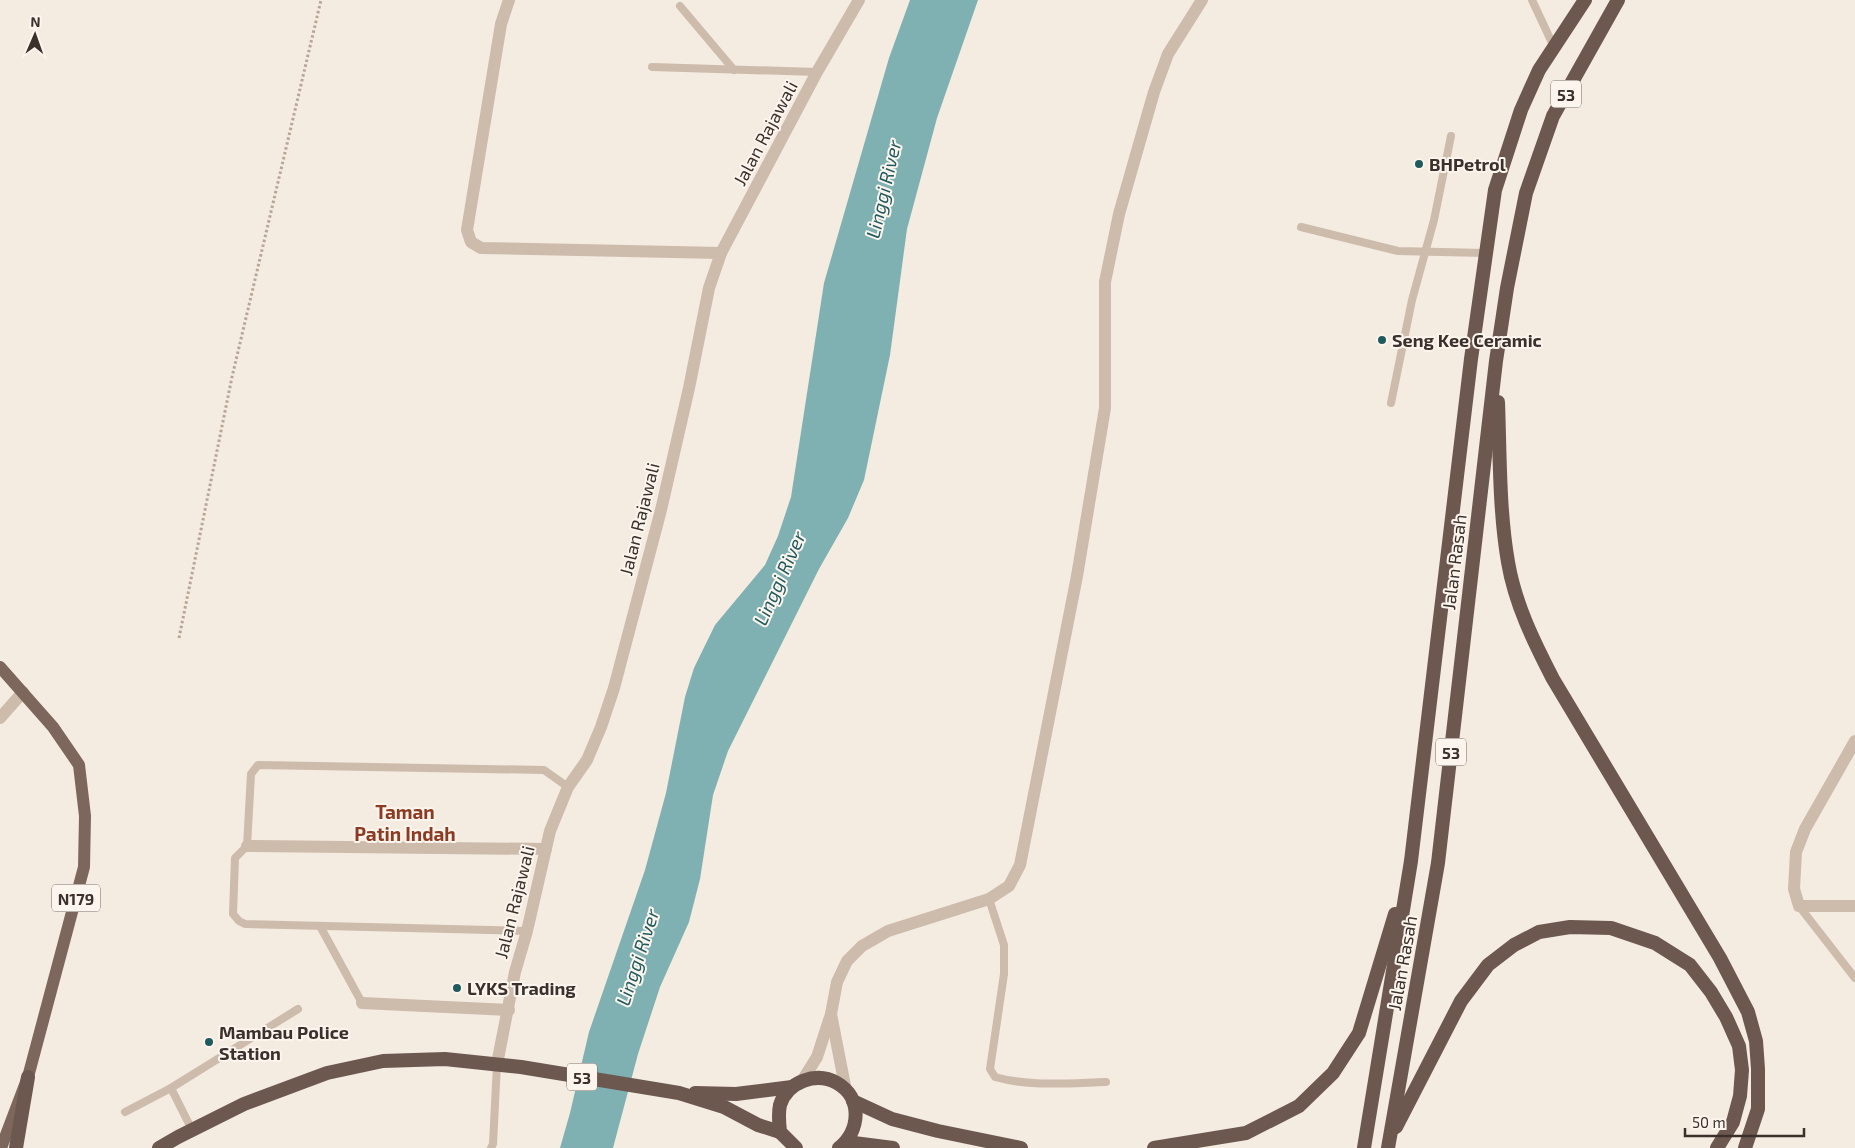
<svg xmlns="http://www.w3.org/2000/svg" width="1855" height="1148" font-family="'Exo 2',sans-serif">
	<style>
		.water { fill: #7fb0b2 }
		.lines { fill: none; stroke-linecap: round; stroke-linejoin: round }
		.path { stroke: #b9a596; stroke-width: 3; stroke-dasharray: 2.5 2.5; stroke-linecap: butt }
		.service { stroke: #cdbbac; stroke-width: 8 }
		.minor { stroke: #cdbbac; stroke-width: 12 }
		.primary { stroke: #7d675c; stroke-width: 12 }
		.trunk { stroke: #6c584f; stroke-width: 14 }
		.poi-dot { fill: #1f5a5e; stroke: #fbf5ee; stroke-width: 2 }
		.labels { text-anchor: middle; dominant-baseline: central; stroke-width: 4; stroke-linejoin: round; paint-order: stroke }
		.shield { fill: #fbf5ee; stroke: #756b66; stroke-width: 1 }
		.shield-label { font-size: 16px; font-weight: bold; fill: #3b302b }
		.street-label { font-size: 18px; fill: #3b302b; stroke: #fbf5ee }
		.poi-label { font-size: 18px; font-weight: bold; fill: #3b302b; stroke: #fbf5ee; text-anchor: start }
		.water-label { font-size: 19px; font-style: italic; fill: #1f5a5e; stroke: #fbf5ee }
		.neighbourhood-label { font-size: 19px; font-weight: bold; fill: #8c3b22; stroke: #fbf5ee }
	</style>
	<rect width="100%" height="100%" fill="#f4ebe1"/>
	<path class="water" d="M910,0h68l-41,118 -30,111 -17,126 -26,125 -16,38 -29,51 -91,182 -15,44 -13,84 -11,43 -29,65 -22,67 -25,94h-53l10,-35 19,-81 56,-162 21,-77 19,-96 9,-29 21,-43 50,-60 13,-29 13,-39 33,-214 65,-225z"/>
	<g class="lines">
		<path class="path" d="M179,638l53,-261 89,-377"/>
		<g class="service">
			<path d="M1532,0l22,47"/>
			<path d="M680,6l54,64"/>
			<path d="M652,67l165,5"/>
			<path d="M1301,227l97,24 87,2"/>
			<path d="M1391,403l21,-103 22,-80 17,-84"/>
			<path d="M989,899l15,46v29l-14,95 5,8c35,10 75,6 111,5"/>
			<path d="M1799,906l56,72"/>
			<path d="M320,926l42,77"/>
			<path d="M527,931l-282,-7 -6,-3 -6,-7 2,-56 12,-12 4,-72 7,-9 286,5 24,17"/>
			<path d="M171,1088l21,42"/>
			<path d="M125,1112l46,-24 127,-79"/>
			<path d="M491,1148l2,-4 4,-80"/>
		</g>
		<g class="minor">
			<path d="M509,0l-8,24 -34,206 4,12 10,6 240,5"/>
			<path d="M0,718l23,-26"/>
			<path d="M1855,741l-50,88 -9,23 -2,37 5,17h56"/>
			<path d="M247,846l299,3"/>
			<path d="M362,1003l147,7"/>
			<path d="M831,1014l15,77"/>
			<path d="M497,1064l18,-92 12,-41 23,-100 18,-44 19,-27 14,-33 13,-39 47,-178 28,-122 20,-100 12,-35 96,-181 42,-72"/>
			<path d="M802,1081l15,-24 14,-43 6,-32 10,-21 15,-15 26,-15 101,-32 20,-13 11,-21 57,-289 28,-168v-126l14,-68 35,-122 14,-38 34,-54"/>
		</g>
		<path class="primary" d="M0,667l53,60 26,38 6,51 -1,51 -56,210 -27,71"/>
		<g class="trunk">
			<path d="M1498,402c2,53 1,108 10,160 7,42 26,80 45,117l167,279 28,54 8,29 2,28v40l-13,39"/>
			<path d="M695,1093l41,1 56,-7"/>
			<path d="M853,1101l39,18 46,12 83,17"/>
			<path d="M1396,1127l65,-126 27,-36 26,-20 25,-13 31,-5 41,1 44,15 35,22 21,27 15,25 13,29 3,24 -2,26 -7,26 -16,26"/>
			<path d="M846,1142l47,6"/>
			<path d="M16,1148l12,-71"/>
			<path d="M159,1148l19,-11 66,-33 83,-31 56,-12 62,-2 76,8 158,26 45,14 34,18 22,7"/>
			<path d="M796,1148l-16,-16c-1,-9 -2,-18 0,-27 7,-23 36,-34 57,-22 26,15 23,48 2,65"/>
			<path d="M1154,1148l92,-15 53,-27 34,-33 26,-40 36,-119"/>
			<path d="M1364,1148l47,-287 60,-502 24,-169 26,-80 18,-40 46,-70"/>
			<path d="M1388,1148l50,-285 58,-502 11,-73 19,-95 27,-77 65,-116"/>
		</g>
	</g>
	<g class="poi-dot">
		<circle cx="1419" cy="164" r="5"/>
		<circle cx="1382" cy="340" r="5"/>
		<circle cx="457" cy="988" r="5"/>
		<circle cx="209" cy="1042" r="5"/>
	</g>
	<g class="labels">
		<g class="shield">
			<rect x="1551" y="80.5" width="30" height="27" rx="4"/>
			<rect x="1436" y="738.5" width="30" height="27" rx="4"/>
			<rect x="52" y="884.5" width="48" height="27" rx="4"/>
			<rect x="567" y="1063.5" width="30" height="27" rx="4"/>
		</g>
		<g class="shield-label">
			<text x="1566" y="94">53</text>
			<text x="1451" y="752">53</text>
			<text x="76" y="898">N179</text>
			<text x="582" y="1077">53</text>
		</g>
		<g class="street-label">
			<text transform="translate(765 133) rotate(-62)">Jalan Rajawali</text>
			<text transform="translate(639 519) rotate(-76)">Jalan Rajawali</text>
			<text transform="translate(1454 562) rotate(-83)">Jalan Rasah</text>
			<text transform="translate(514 902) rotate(-76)">Jalan Rajawali</text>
			<text transform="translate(1402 963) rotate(-80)">Jalan Rasah</text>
		</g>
		<g class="poi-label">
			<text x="1429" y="164">BHPetrol</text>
			<text x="1392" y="340">Seng Kee Ceramic</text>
			<text x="467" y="988">LYKS Trading</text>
			<text x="219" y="1032">Mambau Police<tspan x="219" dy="21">Station</tspan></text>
		</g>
		<g class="water-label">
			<text transform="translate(883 189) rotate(-77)">Linggi River</text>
			<text transform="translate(779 578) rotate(-66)">Linggi River</text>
			<text transform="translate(637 957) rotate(-72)">Linggi River</text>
		</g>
		<g class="neighbourhood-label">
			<text x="405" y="811">Taman<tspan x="405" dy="22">Patin Indah</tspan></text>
		</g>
	</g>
	<g transform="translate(35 35) rotate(2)" stroke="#fbf5ee" stroke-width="4" paint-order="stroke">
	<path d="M0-4L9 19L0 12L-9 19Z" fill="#3b302b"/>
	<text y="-8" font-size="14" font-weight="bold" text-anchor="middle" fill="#3b302b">N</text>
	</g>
	<path d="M1685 1128v8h119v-8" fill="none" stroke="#3b302b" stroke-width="2.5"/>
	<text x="1692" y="1128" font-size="15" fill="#3b302b" stroke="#fbf5ee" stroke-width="4" paint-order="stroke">50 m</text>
</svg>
